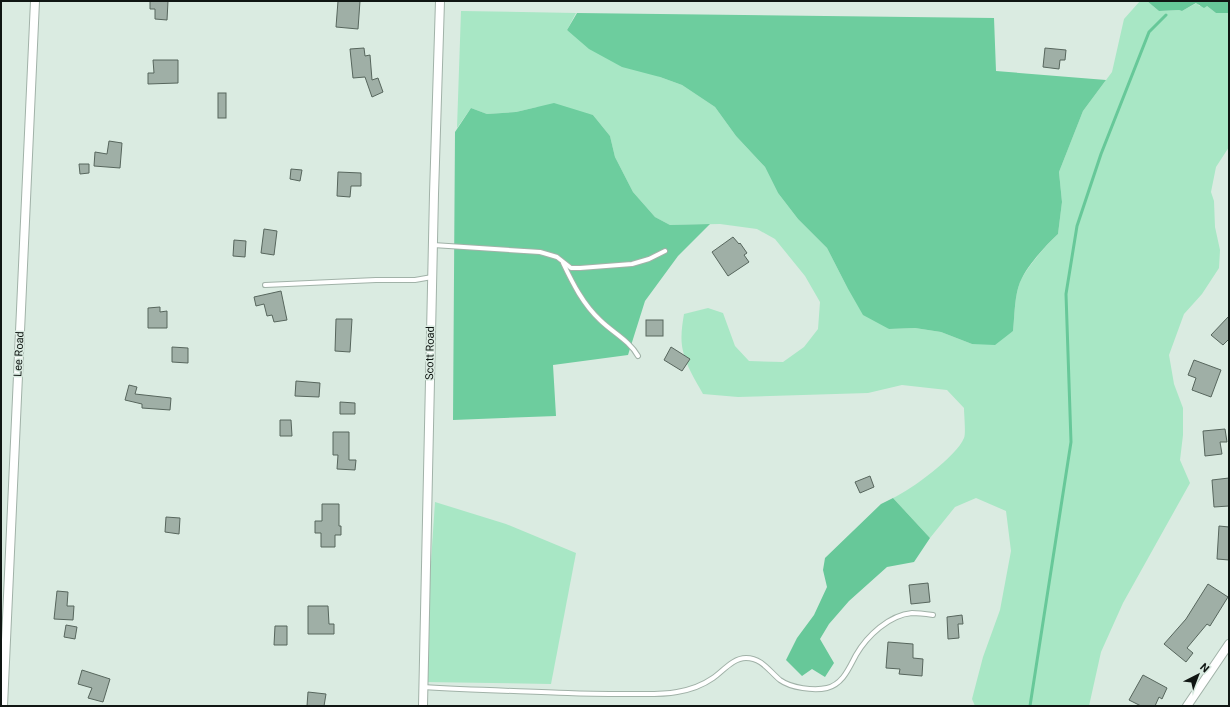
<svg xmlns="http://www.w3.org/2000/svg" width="1230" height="707" font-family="Roboto,sans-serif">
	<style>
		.green { fill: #a8e7c5 }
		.forest { fill: #6dcd9e }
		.water { fill: #67c899 }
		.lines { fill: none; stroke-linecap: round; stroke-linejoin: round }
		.stream { stroke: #67c899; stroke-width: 3 }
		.building { fill: #9fafa6; stroke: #57665d }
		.lane-casing { stroke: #a1b2a8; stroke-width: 6 }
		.street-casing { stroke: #a1b2a8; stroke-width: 10 }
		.lane { stroke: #fff; stroke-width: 4 }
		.street { stroke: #fff; stroke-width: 8 }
		.labels { text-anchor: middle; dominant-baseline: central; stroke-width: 3; stroke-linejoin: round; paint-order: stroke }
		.street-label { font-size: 11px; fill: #101613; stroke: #daebe1 }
	</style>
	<rect width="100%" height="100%" fill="#daebe1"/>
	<g class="green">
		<path d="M1140,1h7l12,10 20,-1 3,1 15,-8 2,3h8l9,7h13v134l-13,20 -5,25 3,9 1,26 5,23 -1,18 -17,26 -18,20 -15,41 5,29 9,24v27l-3,25 10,23 -67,120 -22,49 -12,54h-114l-3,-7 11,-42 17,-47 11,-59 -5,-40 -30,-13 -21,9 -25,31 -37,-40c18,-8 64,-42 71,-60 2,-4 0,-24 0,-30l-17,-18 -45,-5 -34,8 -130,4 -35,-3c-7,-13 -17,-28 -20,-43 -3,-12 -1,-25 1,-37l24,-6 15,5 12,33 14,15 34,1 21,-15 14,-18 2,-27 -15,-26 -30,-37 -18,-10 -37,-5 -50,1 -15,-8 -22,-25 -18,-35 -5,-21 -17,-21 -56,-8 -21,5 -29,2 -16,-6 -14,20 4,-117 115,2 -9,17 93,47 22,8 33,22 21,29 29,31 13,26 20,26 29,29 20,39 42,42 26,-1 26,4 31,12 41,-13c2,-17 1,-38 9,-53 8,-14 24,-33 36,-44l4,-32 -3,-30 24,-61 29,-39 12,-53z"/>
		<path d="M435,502l71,22 70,29 -25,131 -128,-2z"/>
	</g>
	<g class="forest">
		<path d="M577,13l417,5 2,53 110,9 -23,31 -24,61 3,30 -4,32c-12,11 -29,30 -36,44 -8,15 -7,36 -9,53l-18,14 -23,-1 -31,-12 -26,-4 -26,1 -26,-14 -16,-28 -20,-39 -29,-29 -20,-26 -13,-26 -29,-31 -21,-29 -33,-22 -22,-8 -38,-10 -33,-18 -22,-19z"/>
		<path d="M554,103l39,12 17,21 5,21 18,35 22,25 15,8 40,-1 -32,32 -33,45 -17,54 -75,10 3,51 -103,4 2,-288 16,-24 16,6 29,-2z"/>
	</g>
	<g class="water">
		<path d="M1147,1h82v12h-13l-9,-7 -3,2 -8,-5 -14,8 -3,-1 -20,1z"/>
		<path d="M893,498l37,40 -16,24 -27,5 -38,34 -20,23 -9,15 14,24 -9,14 -13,-8 -10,7 -16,-16 11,-22 17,-23 13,-28 -4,-17 2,-12 56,-54z"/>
	</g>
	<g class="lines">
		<path class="stream" d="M1030,706l41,-264 -5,-148 11,-68 24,-72 48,-122 17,-17"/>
	</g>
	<g class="building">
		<path d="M150,1h18l-1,19 -12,-1v-10h-5z"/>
		<path d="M338,1h22l-2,28 -22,-2z"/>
		<path d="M364,48l1,8 5,-1 2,25 6,-2 5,14 -11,5 -7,-20 -12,1 -3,-29z"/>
		<path d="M1045,48l21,2 -1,10h-5l-1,9 -16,-2z"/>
		<path d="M153,60h25v23l-30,1v-11h6z"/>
		<rect x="218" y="93" width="8" height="25"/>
		<path d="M109,141l13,2 -2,25 -26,-2 1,-14 12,2z"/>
		<path d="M79,164h10v9l-9,1z"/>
		<path d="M291,169l11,1 -2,11 -10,-2z"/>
		<path d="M338,172l23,1v13h-10l-1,11 -13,-1z"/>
		<path d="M264,229l13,2 -3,24 -13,-2z"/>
		<path d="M733,237l6,7 1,-1 7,10 -3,2 5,7 -21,14 -16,-24z"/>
		<path d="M234,240l12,1 -1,16 -12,-1z"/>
		<path d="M281,291l6,29 -13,2 -2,-7 -5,1 -3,-12 -8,2 -2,-9z"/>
		<path d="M160,307v5l7,-1v17h-19v-20z"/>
		<path d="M1229,316v23l-6,6 -12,-10z"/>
		<path d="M336,319h16l-2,33 -15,-1z"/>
		<rect x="646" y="320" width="17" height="16"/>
		<path d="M172,347l16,1v15l-16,-1z"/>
		<path d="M671,347l19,12 -8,12 -18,-11z"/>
		<path d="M1194,360l27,10 -10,27 -19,-7 4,-12 -8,-3z"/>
		<path d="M296,381l24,2 -1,14 -24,-1z"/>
		<path d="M129,385l8,2 -2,7 36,4 -1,12 -28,-2v-4l-17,-4z"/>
		<path d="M340,402l15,1v11h-15z"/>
		<path d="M280,420h11l1,16h-12z"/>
		<path d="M1225,429l2,13h-7l2,12 -17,2 -2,-25z"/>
		<path d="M333,432h16v28h7l-1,10 -18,-1 1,-14h-5z"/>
		<path d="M870,476l4,11 -14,6 -5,-11z"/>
		<path d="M1229,478v28l-15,1 -2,-27z"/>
		<path d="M322,504h17v22h2v9h-6v12h-14v-14h-6v-12h7z"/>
		<path d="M166,517l14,1 -1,16 -14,-2z"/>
		<path d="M1219,526l10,1v33l-12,-1z"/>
		<path d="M928,583l2,19 -19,2 -2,-19z"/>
		<path d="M1208,584l20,13 -18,29 -3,-2 -20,24 6,5 -7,9 -22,-18 22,-25z"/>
		<path d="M57,591l11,1 -1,14h7l-1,14 -19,-1z"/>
		<path d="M308,606h20l1,18h5v10h-26z"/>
		<path d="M962,615l1,9h-5l1,14 -11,1 -1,-22z"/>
		<path d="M66,625l11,2 -2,12 -11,-2z"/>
		<path d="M275,626h12v19h-13z"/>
		<path d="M888,642l25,2v14l10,1 -1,17 -23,-2 1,-5 -14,-1z"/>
		<path d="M82,670l28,9 -7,23 -15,-4 4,-10 -14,-4z"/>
		<path d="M1143,675l24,13 -5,11 -3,-2 -4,9h-14l-12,-6z"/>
		<path d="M308,692l18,2 -2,12h-17z"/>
	</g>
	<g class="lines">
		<g class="lane-casing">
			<g id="lane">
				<path d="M433,245l107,7 17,5 14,11h9l52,-4 17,-5 16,-8"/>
				<path d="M563,263c10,21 20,41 37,57 12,12 30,21 38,36"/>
				<path d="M265,285l111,-5h39l17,-3"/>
				<path d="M423,687c48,3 97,4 145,6 20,1 40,1 60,1 17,0 33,1 49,-2 12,-2 26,-7 36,-14 10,-7 20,-20 33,-20 16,0 23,13 34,22 11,8 34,11 47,8 16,-4 22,-20 29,-33 11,-19 33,-40 56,-42 7,0 14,1 21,2"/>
			</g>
		</g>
		<g class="street-casing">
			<g id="street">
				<path d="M3,706l32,-705"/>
				<path d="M423,706l11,-512 6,-193"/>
				<path d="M1187,706l42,-62"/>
			</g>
		</g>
		<use href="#lane" class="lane"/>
		<use href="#street" class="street"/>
	</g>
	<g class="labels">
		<g class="street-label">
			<text transform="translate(430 353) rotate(-89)">Scott Road</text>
			<text transform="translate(19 354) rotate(-87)">Lee Road</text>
		</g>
	</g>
	<rect width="1230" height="707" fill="none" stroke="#101613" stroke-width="4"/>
	<g transform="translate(1198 675) rotate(42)" stroke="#daebe1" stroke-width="3" paint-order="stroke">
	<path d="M0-3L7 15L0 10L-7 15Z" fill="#101613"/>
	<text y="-6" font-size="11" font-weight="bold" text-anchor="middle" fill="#101613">N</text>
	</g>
</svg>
